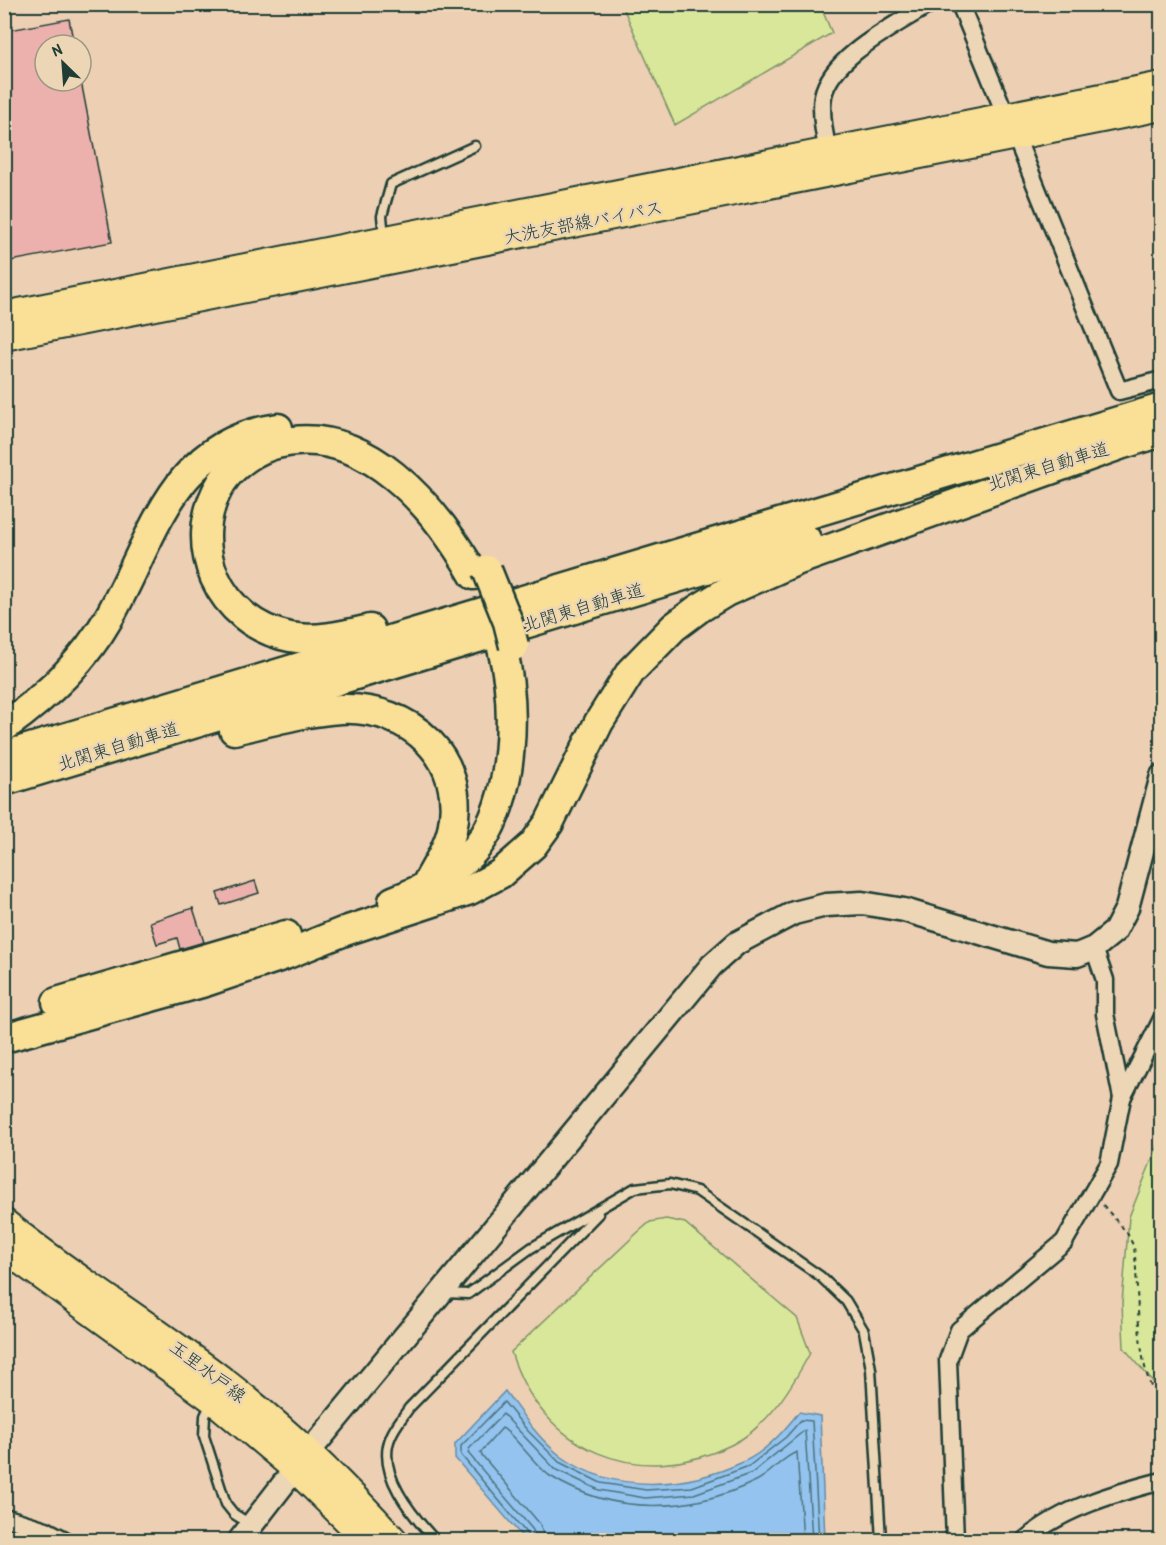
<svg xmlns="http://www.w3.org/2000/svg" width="1166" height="1545" font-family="'Patrick Hand','Klee One',sans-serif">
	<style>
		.green { fill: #d9e79a; stroke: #7c9267; stroke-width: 1.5 }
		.water { fill: #93c3ee; stroke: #658da4; stroke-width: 1.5 }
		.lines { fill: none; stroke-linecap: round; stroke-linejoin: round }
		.shore { stroke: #4d737e; stroke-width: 1.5 }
		.building { fill: #ecb1ac; stroke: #1f3d34; stroke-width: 1.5 }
		.lane-casing { stroke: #1f3d34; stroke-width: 13 }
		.street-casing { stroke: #1f3d34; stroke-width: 21 }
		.secondary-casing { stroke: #1f3d34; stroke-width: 27 }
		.primary-casing { stroke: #1f3d34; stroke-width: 30 }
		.highway-casing { stroke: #1f3d34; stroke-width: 33 }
		.path { stroke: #1f3d34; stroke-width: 2; stroke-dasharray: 4.5 4.5; stroke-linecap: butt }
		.lane { stroke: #edd6b6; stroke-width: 8 }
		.street { stroke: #edd6b6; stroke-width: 16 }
		.secondary { stroke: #edd6b6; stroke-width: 22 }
		.primary { stroke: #fadf96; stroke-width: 26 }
		.highway { stroke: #fadf96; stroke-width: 28 }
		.highway-bridge-casing { stroke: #1f3d34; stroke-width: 33; stroke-linecap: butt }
		.highway-bridge { stroke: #fadf96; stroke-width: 28 }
		.labels { text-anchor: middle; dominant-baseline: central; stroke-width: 5; stroke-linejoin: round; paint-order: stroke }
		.street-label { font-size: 18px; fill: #1f3d34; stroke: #edd6b6 }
	</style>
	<rect width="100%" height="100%" fill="#edcfb4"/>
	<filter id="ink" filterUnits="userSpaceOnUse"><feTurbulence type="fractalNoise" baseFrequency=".0167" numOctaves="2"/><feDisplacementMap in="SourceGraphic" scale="12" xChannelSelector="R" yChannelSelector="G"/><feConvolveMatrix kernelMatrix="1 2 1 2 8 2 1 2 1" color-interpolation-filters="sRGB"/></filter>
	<g filter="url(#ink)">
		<g class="green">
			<path d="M622,5h198l12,28 -157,92z"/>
			<path d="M1161,1137v254l-37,-43 -2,-45 7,-86z"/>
			<path d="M666,1219l19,4 112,95 13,35c-19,35 -42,74 -79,92 -93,46 -189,6 -220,-93l125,-118 14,-12z"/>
		</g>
		<path class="water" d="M505,1391c17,23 34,49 57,66 53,38 127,31 183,4 22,-10 40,-31 54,-49l21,4 5,124h-300l-70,-82v-14z"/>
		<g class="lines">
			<g class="shore">
				<path d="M529,1540l-2,-6 -66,-79v-9l43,-44 23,28 32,32 42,21 45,7 46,-3 57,-21 37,-29 15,-17 11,1 7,119"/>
				<path d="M536,1540l-3,-10 -65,-77 1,-4 34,-35 52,55 44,21 46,8 49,-4 58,-21 53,-43 7,110"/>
				<path d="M545,1540l-5,-16 -60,-71 22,-25c11,5 34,39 48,48 64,40 140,37 206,5 15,-7 26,-24 41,-29l6,88"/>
			</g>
		</g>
		<g class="building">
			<path d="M69,19l5,26h-29v36h36l31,161 -101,19 -7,-28v-202z"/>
			<path d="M255,881l4,12 -38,12 -4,-12z"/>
			<path d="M193,908l11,34 -24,7 -3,-11 -20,6 -7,-22z"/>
		</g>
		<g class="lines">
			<g class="lane-casing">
				<g id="lane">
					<path d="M384,237l-2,-21 9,-32 84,-38"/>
					<path d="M445,1293l23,1 63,-46 104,-60 35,-4 27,7 123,85 26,25 18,30 7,38 10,171"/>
					<path d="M211,1403l-6,13 -1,20 22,68 8,10 16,10"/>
					<path d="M435,1540c-23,-25 -60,-68 -44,-104 4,-10 12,-19 18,-28l189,-194"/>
				</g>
			</g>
			<g class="street-casing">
				<g id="street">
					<path d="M960,4l46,112"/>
					<path d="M1016,137l103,254 43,-11"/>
					<path d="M828,151c-4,-17 -8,-37 -5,-55 8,-40 74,-71 106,-92"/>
					<path d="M1122,1098l40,-79"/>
					<path d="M4,1517l42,13 19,10"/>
					<path d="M955,1540l-7,-180 11,-30 105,-88 45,-78 13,-66 -17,-84v-34l-11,-32"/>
					<path d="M1025,1540c37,-32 90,-47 137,-59"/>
				</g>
			</g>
			<g class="secondary-casing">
				<path id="secondary" d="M240,1540l55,-71 417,-504 25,-22 57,-30 32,-8 36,-2 42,7 144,43 29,2 17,-7 21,-17 12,-23 35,-132"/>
			</g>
			<g class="primary-casing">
				<g id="primary">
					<path d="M4,315l1158,-230"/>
					<path d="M4,337l1158,-230"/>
					<path d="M4,1222c72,58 152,106 225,163 60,47 115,99 165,155"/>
					<path d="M4,1249l209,151 82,69 72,71"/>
				</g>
			</g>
			<g class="highway-casing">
				<g id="highway">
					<path d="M1100,451l62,-19"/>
					<path d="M370,629c-26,6 -54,13 -80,8 -71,-14 -107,-93 -68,-155 12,-18 34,-33 55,-38 88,-22 158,63 197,131"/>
					<path d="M4,727c42,-30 79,-64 104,-108 46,-80 62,-176 170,-191"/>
					<path d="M234,730c34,-8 71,-19 107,-21 69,-3 127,49 111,121 -4,19 -16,36 -25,53"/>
					<path d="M4,756l1158,-348"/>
					<path d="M4,781l802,-242"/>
					<path d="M393,901c29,-11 64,-29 84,-54 38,-49 40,-141 25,-199"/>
					<path d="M57,1002l229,-67"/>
					<path d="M4,1038l201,-56 80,-27 60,-24 125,-41 30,-16 33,-29 16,-22 50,-101 32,-51 43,-44 24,-18 28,-17 70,-31 321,-115"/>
				</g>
			</g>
			<path class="path" d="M1103,1205l24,28 7,14c6,46 -1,122 28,159"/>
			<use href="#lane" class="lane"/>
			<use href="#street" class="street"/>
			<use href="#secondary" class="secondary"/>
			<use href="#primary" class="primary"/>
			<use href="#highway" class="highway"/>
			<g class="highway-bridge-casing">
				<path id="highway-bridge" d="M487,570l21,52 6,24"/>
			</g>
			<use href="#highway-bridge" class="highway-bridge"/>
		</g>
	</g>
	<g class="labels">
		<g class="street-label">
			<text transform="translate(583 222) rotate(-11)">大洗友部線バイパス</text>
			<text transform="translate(1048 466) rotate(-17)">北関東自動車道</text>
			<text transform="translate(583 607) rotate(-17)">北関東自動車道</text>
			<text transform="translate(118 746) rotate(-17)">北関東自動車道</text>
			<text transform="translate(208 1371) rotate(37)">玉里水戸線</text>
		</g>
	</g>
	<rect width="1166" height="1545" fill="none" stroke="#edd6b6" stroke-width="24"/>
	<rect x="12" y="12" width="1142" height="1521" fill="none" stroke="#1f3d34" stroke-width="2" filter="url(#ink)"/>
	<g transform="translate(63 63) rotate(335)"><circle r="28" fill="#edd6b6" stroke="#9b9982" stroke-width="1.5"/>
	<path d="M0-4.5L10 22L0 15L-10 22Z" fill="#1f3d34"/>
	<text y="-9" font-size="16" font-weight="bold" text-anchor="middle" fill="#1f3d34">N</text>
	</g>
</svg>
